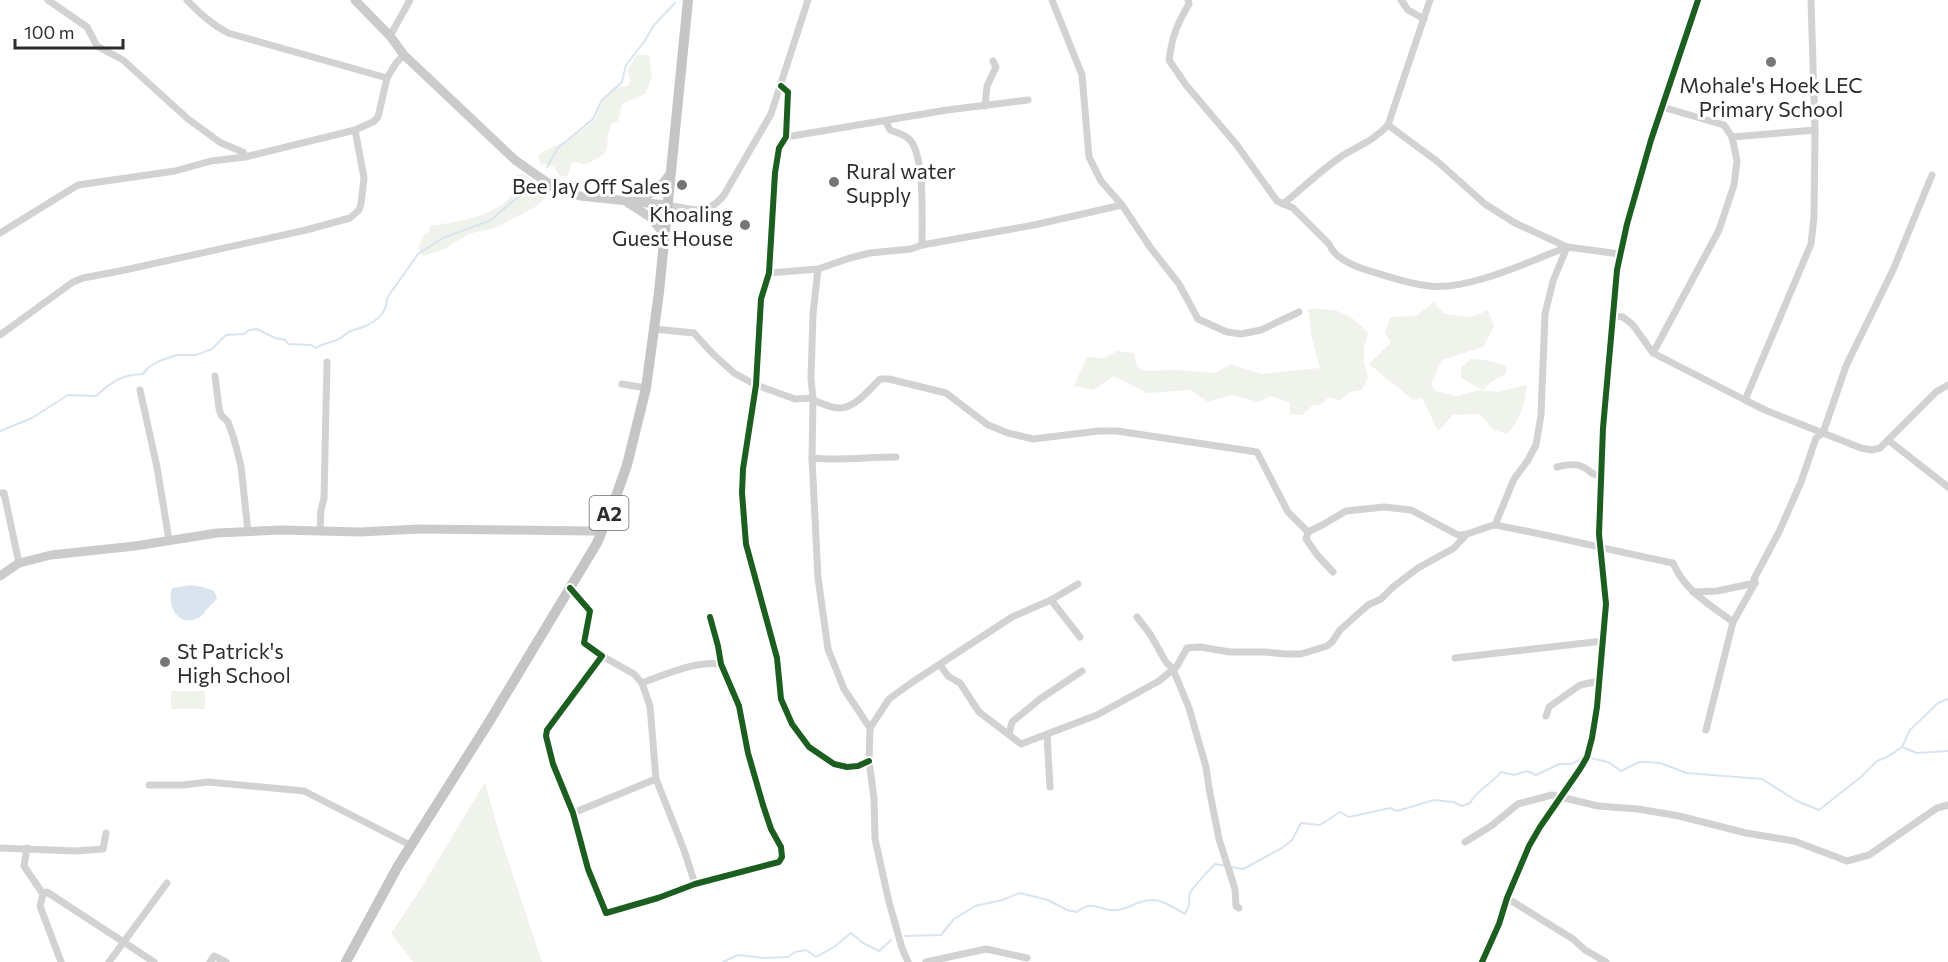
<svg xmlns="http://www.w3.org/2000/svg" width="1948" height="962" font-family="Commissioner,sans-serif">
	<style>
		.green { fill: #eff3ec }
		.water { fill: #d9e4ef }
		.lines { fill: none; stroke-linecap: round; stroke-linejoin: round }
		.stream { stroke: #d9e4ef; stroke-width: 2 }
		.street { stroke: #d2d2d2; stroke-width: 7 }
		.secondary { stroke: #cbcbcb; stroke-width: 9 }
		.primary { stroke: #c5c5c5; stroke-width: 10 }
		.cycleway-casing { stroke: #fff; stroke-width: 10 }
		.cycleway { stroke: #1b5e20; stroke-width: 6 }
		.poi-dot { fill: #767676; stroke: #fff; stroke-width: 2 }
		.labels { text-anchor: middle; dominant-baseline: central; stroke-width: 6; stroke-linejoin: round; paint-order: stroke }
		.shield { fill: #fff; stroke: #6c6c6c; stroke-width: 1.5 }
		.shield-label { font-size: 20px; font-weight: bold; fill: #2d2d2d }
		.poi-label { font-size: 21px; fill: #2d2d2d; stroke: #fff; text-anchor: start }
	</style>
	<rect width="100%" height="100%" fill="#fff"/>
	<g class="green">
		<path d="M637,55h12l3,22 -7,17 -23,10 -4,17 -7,3c-9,28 6,25 -26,41l-9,-3 -5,1 -1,7 -4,7 -6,-1 -6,-9 -8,-3 -5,1 -3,-9 6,-5 26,-12 25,-19 11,-25 11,-8 11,-1 3,-6 -4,-9z"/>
		<path d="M522,174l7,3 16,21 -10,9 -28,15 -12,6 -27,6 -23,15 -22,7 -5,-8 6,-13 5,-3 1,-6c27,-4 91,-12 86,-51z"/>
		<path d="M1434,302l10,12 28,3 16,-7 6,16 -11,21 -41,13 -11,24 4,7 22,5 22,-6 18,2 30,-7c-3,19 -6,35 -20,49l-13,-4 -15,-16 -26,1 -15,16 -16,-33 -9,2 -44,-36 22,-22 -6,-9 5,-16 26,-1z"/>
		<path d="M1308,309c30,0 39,1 60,24l-4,14v16l4,14 -6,13 -12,2 -10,9 -11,-4 -9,8h-7l-11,10 -12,-1v-11l-19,-7 -12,6 -28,-7 -23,7 -17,-12 -44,3 -33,-17 -21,14 -19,-4 13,-29 17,1 13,-7 17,2 3,14 10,4 28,-1 40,3 16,-9 30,10 59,-6 -8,-29z"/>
		<path d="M1470,359l17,1 19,6v8l-15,8 -8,8 -22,-12v-10z"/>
		<rect x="171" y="691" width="34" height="18"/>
		<path d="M485,782l14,51 43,129h-129l-22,-29 26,-38z"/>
	</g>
	<path class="water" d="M191,585l12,2 11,4 3,7c-3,5 -6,6 -9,10 -4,4 -5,8 -10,10 -19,10 -32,-12 -26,-30z"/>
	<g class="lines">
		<g class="stream">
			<path d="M547,167l11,-19 35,-29 9,-19 20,-18 4,-17 18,-23 10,-17 21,-22"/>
			<path d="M0,431l32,-13 36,-23 28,1c17,-15 24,-21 47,-22l6,-7 10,-6 18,-6h19l16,-6 14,-14 18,-1 5,-4 8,-1 18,9 10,2 3,4 23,1 5,3c7,-5 14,-5 21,-8 6,-3 10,-8 16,-10 16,-4 34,-13 34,-32l31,-44 25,-16 48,-18 43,-37"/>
			<path d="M1902,747l15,6 31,-2"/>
			<path d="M1590,758l18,4 13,9 18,-9h9l12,1 27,10 75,6 35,22 22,9 42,-33 16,-16 10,-4 15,-10 8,-17 28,-27 10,-4"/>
			<path d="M905,936l36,-1 13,-16 21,-13 27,-6 18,-7 28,7 19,10 10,2c18,-14 21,0 40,-2 10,-1 18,-7 27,-9 15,-4 29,6 41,13 1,-3 3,-6 4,-9 1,-3 0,-7 0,-10 2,-6 21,-26 26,-31l28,5 39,-21 10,-8 9,-17 19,2 20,-13 9,5 41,-9 7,3 37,-11 19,2 9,4 8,-3c7,-14 22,-19 31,-31l13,3 13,-4 9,4 23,-11h13l12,-7"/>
			<path d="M723,962l15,-7 26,3 24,-1 7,-5 11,-2 10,7 18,-10 17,-14 12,10 16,8 12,-11"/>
		</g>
		<g class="street">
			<path d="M48,0l39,27 10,19 26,14 65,59 33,24 22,9 2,5"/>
			<path d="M187,0c13,14 24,24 41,33l159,45"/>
			<path d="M1052,0l30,75 7,82 12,24 21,24 28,42 29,37 19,35 29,13 14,2 20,-4 38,-18"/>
			<path d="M1188,0l1,4c-12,20 -17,33 -20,56l17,25 50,59 41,57 16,7 36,36c6,15 27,23 41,27 19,6 39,13 59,15 38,5 102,-25 138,-39"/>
			<path d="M1401,0l7,10 16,9"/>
			<path d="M1811,0l4,130 -1,87 -3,27 -66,156 20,10 96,38 11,2 8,-2 56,-56 12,-7"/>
			<path d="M390,36l20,-36"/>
			<path d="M781,86l7,6 -2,45 -7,11 -4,25 -6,100 -8,26 -5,86 -13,84 -1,24 4,51 31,114 4,41 11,25 17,23 25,17 13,3 11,-1 11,-5"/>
			<path d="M985,106l2,-20 9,-19 -3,-6"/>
			<path d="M886,122l4,8c6,2 16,5 20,10 15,16 12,83 12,105"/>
			<path d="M1388,125l50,37 47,42 30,19 52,24 53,7"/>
			<path d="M786,137l161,-27 81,-10"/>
			<path d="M1732,137l83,-7"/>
			<path d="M1283,204c20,-16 38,-34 59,-48 16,-10 33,-16 46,-31l42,-125"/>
			<path d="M667,205c24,4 40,12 57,-10l47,-81 37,-114"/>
			<path d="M0,233l78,-48 97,-14 36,-10 34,-4 110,-27 18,-8 5,-5 9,-39 9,-15 8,-8"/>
			<path d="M818,269l-5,45 -2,65 2,19 -1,60 6,120 10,71 16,40 26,39 -1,33 5,37 1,41 14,63 13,46 6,14"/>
			<path d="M769,273l49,-4 32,-11 20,-5 41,-4 11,-4 112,-20 88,-20"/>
			<path d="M1614,316l9,1 10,8 20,28 92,47"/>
			<path d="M654,329l40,4 18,20 22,20 22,12 39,14 18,-1"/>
			<path d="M0,335l73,-53 10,-4 37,-7 186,-41 44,-12 9,-8 2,-6 3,-26 -9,-48"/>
			<path d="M1653,353l66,-123 15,-45 3,-24 -5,-24 -8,-12 -62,-18"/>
			<path d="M215,376l4,32 2,7 7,7 6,17 7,27 7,66"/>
			<path d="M622,384l24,4"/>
			<path d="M140,390l17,77 12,73"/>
			<path d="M813,400c8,3 19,9 28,8 15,-1 29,-19 39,-29h9l57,14 42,32 20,8 25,6 66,-8h18l140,21 31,60 20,20"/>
			<path d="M1888,440l60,47"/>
			<path d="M812,458c28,3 56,-1 84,-1"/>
			<path d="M1557,467c8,-2 20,-4 26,0 9,4 5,7 18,9"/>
			<path d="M0,493h4l15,70"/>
			<path d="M1495,525l19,-46 14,-19 8,-15 5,-30 4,-101 8,-33 14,-34"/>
			<path d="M320,531l1,-21 3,-12 3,-136"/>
			<path d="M1308,532l16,-8 22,-13 38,-4 27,3 47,25c10,1 25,-8 37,-10 60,11 118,26 178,38 12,28 36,41 60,59"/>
			<path d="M1308,532l-2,7 12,17 15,16"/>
			<path d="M570,588l20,23 -6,32 18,13 -55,74 -1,6 7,28 20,49 15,56 18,44 52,-15 37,-14 84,-22 3,-5 -1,-10 -10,-18 -8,-24 -15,-52 -9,-47 -18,-42 -3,-18 -8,-29"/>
			<path d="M1693,592l24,-1 38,-8 -1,-4 25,-47 22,-50 15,-44 7,-5 23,-67 47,-96 39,-95"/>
			<path d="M1051,600l29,37"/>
			<path d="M1137,617l13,17 16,28 7,7 16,39 17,59 3,21 10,51 16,50 1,17 3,2"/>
			<path d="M602,656l32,18 8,9 8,23 6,73 28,71 11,34"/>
			<path d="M1455,658l148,-17"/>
			<path d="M940,665l8,11 12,7 19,29 42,32 76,-29 62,-34 18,-15 10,-18 13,-1 30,5h35l20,2h16l26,-8 5,-4 8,-12 28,-25 13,-6 12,-12 25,-19 36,-20 11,-12"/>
			<path d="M642,683c24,-9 53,-22 79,-19"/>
			<path d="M1546,716l3,-9 31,-22 19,-4"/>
			<path d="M870,728l19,-29 22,-16 101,-66 39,-17 27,-16"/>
			<path d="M1706,730l27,-108 22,-39"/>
			<path d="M1009,734l3,-12 28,-23 42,-28"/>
			<path d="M1047,735l3,52"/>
			<path d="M149,785h34l25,-3 96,9 108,55"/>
			<path d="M573,813l83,-34"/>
			<path d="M1465,842l26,-16 27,-22 34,-9 46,11 40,3 41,7 67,17 48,8 53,20 22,-6 68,-47 11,-3"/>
			<path d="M0,848l75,3 28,-2 3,-16"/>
			<path d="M27,848l-3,18 19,28 -3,12 21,56"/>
			<path d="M43,894l4,-2 107,70"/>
			<path d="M1507,898l66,41 12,11 21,12"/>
			<path d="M109,962l58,-79"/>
			<path d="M210,962l4,-6 12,6"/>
			<path d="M926,962l60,-13 41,9"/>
			<path d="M1482,962l17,-38 8,-26 22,-52 11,-19 40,-58 7,-12 5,-19 5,-31 9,-103 -7,-70 4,-106 14,-158 10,-46 24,-84 47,-140"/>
		</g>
		<g class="secondary">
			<path d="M355,0l35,36 14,19 111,105 40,28 25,8 87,9"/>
			<path d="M634,202c18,-8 26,-13 37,-30"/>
			<path d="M628,203l22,14 14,17"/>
			<path d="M0,576l19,-13 32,-8 84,-9 82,-13 64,-3 79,2 59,-3 174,2 8,2"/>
		</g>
		<path class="primary" d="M346,962l52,-96 91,-144 108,-179 17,-41 13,-37 19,-77 13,-96 29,-292"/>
		<g class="cycleway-casing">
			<g id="cycleway">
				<path d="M781,86l7,6 -2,45 -7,11 -4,25 -6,100 -8,26 -5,86 -13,84 -1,24 4,51 31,114 4,41 11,25 17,23 25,17 13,3 11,-1 11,-5"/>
				<path d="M570,588l20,23 -6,32 18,13 -55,74 -1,6 7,28 20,49 15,56 18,44 52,-15 37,-14 84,-22 3,-5 -1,-10 -10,-18 -8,-24 -15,-52 -9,-47 -18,-42 -3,-18 -8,-29"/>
				<path d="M1482,962l17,-38 8,-26 22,-52 11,-19 40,-58 7,-12 5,-19 5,-31 9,-103 -7,-70 4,-106 14,-158 10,-46 24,-84 47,-140"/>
			</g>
		</g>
		<use href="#cycleway" class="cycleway"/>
	</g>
	<g class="poi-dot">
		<circle cx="1771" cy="62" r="6"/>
		<circle cx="834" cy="182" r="6"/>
		<circle cx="682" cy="185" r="6"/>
		<circle cx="745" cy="225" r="6"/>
		<circle cx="165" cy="662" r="6"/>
	</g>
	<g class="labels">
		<rect class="shield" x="589.5" y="496" width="39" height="34" rx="4.5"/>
		<g class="shield-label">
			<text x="609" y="513">A2</text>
		</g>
		<g class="poi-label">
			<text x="1771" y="84" text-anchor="middle">Mohale's Hoek LEC<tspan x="1771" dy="24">Primary School</tspan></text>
			<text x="846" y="170">Rural water<tspan x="846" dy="24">Supply</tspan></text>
			<text x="670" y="185" text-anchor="end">Bee Jay Off Sales</text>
			<text x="733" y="213" text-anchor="end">Khoaling<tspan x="733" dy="24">Guest House</tspan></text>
			<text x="177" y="650">St Patrick's<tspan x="177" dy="24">High School</tspan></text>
		</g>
	</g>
	<path d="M15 39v9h108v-9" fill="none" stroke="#2d2d2d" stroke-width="3"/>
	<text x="24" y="39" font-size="18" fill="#2d2d2d" stroke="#ffffff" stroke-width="4.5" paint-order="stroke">100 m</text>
</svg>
